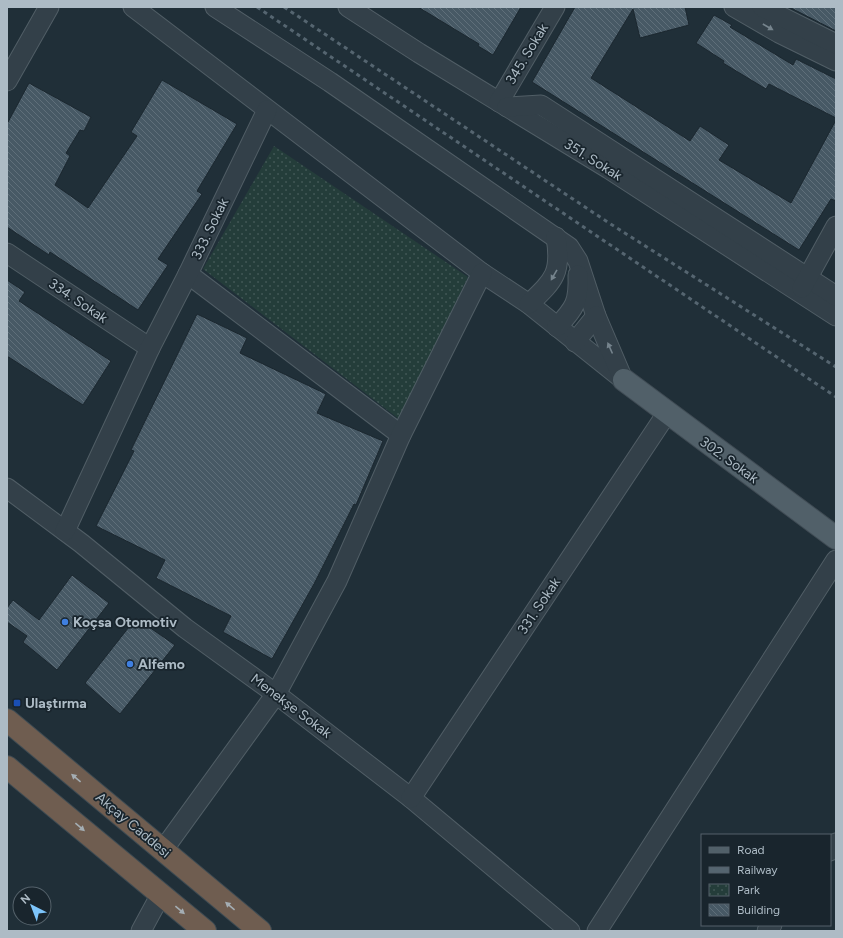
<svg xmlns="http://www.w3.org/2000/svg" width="843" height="938" font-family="Figtree,sans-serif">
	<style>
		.park { fill: url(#park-dots) }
		.building { fill: url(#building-back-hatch); stroke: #1b272f }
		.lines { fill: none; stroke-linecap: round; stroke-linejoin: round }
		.minor-casing { stroke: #515e66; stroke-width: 21 }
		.major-casing { stroke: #404c55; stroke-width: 24 }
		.highway-casing { stroke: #3e4b53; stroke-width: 24 }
		.minor { stroke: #334049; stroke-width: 19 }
		.major { stroke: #516069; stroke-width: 22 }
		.highway { stroke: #6f5d50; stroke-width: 22 }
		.rail { stroke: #556570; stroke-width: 3; stroke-dasharray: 4 4; stroke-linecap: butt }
		.oneway { fill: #76848d }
		.oneway2 { fill: #a4adb3 }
		.shop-dot { fill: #3f7fe0; stroke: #19252d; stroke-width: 1.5 }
		.transit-dot { fill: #1a4fb4; stroke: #19252d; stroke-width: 1.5 }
		.labels { text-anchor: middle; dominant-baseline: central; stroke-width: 3.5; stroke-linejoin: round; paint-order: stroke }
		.street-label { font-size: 14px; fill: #adbbc5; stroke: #19252d }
		.poi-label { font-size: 14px; font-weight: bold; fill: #adbbc5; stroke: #19252d; text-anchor: start }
	</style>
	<defs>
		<pattern id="park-dots" width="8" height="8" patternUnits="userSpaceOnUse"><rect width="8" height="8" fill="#243d3a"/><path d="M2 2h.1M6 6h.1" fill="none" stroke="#415755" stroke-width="1.8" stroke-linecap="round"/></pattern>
		<pattern id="building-back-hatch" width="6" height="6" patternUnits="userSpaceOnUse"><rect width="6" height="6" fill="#475965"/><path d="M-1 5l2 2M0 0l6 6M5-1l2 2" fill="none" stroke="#5f6f7a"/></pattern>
	</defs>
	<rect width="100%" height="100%" fill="#202f38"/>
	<path class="park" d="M274,146l194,131 -69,142 -196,-150z"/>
	<g class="building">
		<path d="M418,7h103l-28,48 -15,-9 1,-2z"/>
		<path d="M575,7h110l4,18 -49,13 -7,-29 -42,69 99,63 10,-15 29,19 -10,15 72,43 45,-83v81l-5,-2 -32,51 -267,-168z"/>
		<path d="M789,7h47v24z"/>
		<path d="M714,15l18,10 -2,2 63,38 3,-6 40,20v39l-67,-34 -3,5 -43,-26 1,-2 -28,-18z"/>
		<path d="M162,80l75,44 -40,67 5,3 -44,65 10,6 -30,45 -88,-58 -1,3 -42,-28v-103l22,-41 62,34 -7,14 -4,-1 -14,23 4,3 -15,29 33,23 49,-72 -6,-4z"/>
		<path d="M7,280l18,12 -6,9 92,60 -28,44 -76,-49z"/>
		<path d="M197,314l50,24 -7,15 86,41 -9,19 66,28 -27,64 -2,-1 -40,80 -42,75 -49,-27 8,-16 -75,-38 9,-18 -69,-34 38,-75 -3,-1z"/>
		<path d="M72,575l37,28 -52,67 -34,-28 4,-6 -20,-14v-14l6,-8 26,20z"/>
		<path d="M136,618l39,27 -55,69 -35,-31z"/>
	</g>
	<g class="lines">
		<g class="minor-casing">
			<g id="minor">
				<path d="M133,7l349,266 47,31 95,76"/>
				<path d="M215,7l115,75 239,165 9,14 18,55 26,61"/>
				<path d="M348,7l71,46 190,116 227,147"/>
				<path d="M734,7l45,26 57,28"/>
				<path d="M762,7l74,37"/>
				<path d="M7,81l42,-74"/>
				<path d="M499,102l56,-95"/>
				<path d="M507,107l34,-2 295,191"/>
				<path d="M7,253l143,95"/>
				<path d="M188,274l213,161"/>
				<path d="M802,288l34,-62"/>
				<path d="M529,304c25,-24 33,-31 27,-67"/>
				<path d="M557,327c18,-19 22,-25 21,-52"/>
				<path d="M575,342l21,-26"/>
				<path d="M7,488l74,55 104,85 91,66 135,104 159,133"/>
				<path d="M65,531l85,-183 38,-74 79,-164"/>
				<path d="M411,798l256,-385"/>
				<path d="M163,850l113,-156 61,-113 64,-146 81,-162"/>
				<path d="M830,851l6,-8"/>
				<path d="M141,931l20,-37"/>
				<path d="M597,931l239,-371"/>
				<path d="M767,931l5,-6"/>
			</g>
		</g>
		<g class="major-casing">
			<path id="major" d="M624,380l212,158"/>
		</g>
		<g class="highway-casing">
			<g id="highway">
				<path d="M7,720l253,211"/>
				<path d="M7,767l198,164"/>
			</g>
		</g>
		<use href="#minor" class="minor"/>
		<use href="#major" class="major"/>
		<use href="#highway" class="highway"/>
		<g class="rail">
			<path d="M257,7l579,390"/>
			<path d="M284,7l325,216 227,144"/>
		</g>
	</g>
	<defs><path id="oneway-solid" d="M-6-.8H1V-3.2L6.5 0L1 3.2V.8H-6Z"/></defs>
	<g class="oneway">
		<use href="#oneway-solid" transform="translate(768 27) rotate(30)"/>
		<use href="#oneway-solid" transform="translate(554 275) rotate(120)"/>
		<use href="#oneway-solid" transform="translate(610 348) rotate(-114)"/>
	</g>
	<g class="oneway2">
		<use href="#oneway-solid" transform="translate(76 778) rotate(-140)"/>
		<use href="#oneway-solid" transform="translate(80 827) rotate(40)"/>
		<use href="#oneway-solid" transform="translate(230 906) rotate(-140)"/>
		<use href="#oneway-solid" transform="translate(180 910) rotate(40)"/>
	</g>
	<g class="shop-dot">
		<circle cx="65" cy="622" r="4"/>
		<circle cx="130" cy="664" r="4"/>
	</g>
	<rect class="transit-dot" x="13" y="699" width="8" height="8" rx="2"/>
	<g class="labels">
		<g class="street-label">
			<text transform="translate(527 54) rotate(-59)">345. Sokak</text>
			<text transform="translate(593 160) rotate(32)">351. Sokak</text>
			<text transform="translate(210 229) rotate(-64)">333. Sokak</text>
			<text transform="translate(78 301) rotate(34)">334. Sokak</text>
			<text transform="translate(729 460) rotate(36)">302. Sokak</text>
			<text transform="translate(539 606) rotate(-56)">331. Sokak</text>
			<text transform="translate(291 706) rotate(37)">Menekşe Sokak</text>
			<text transform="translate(133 825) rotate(40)">Akçay Caddesi</text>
		</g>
		<g class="poi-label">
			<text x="73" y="622">Koçsa Otomotiv</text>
			<text x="138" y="664">Alfemo</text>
			<text x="25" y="703">Ulaştırma</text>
		</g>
	</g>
	<rect width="843" height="938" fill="none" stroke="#adbbc5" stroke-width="16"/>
	<rect x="701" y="834" width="130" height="92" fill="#19252d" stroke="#54616a"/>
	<rect x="709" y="847" width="20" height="6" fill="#516069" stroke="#54616a"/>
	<text x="737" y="854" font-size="12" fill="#adbbc5">Road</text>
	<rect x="709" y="867" width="20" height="6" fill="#556570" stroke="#54616a"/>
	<text x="737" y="874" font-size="12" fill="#adbbc5">Railway</text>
	<rect x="709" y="884" width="20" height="12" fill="url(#park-dots)" stroke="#54616a"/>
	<text x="737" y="894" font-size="12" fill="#adbbc5">Park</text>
	<rect x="709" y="904" width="20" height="12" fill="url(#building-back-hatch)" stroke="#54616a"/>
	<text x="737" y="914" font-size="12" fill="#adbbc5">Building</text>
	<g transform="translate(32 906) rotate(318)"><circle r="19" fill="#19252d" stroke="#54616a"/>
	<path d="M0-3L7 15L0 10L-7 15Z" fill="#7dc5fb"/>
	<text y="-6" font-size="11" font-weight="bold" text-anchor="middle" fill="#adbbc5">N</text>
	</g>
</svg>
